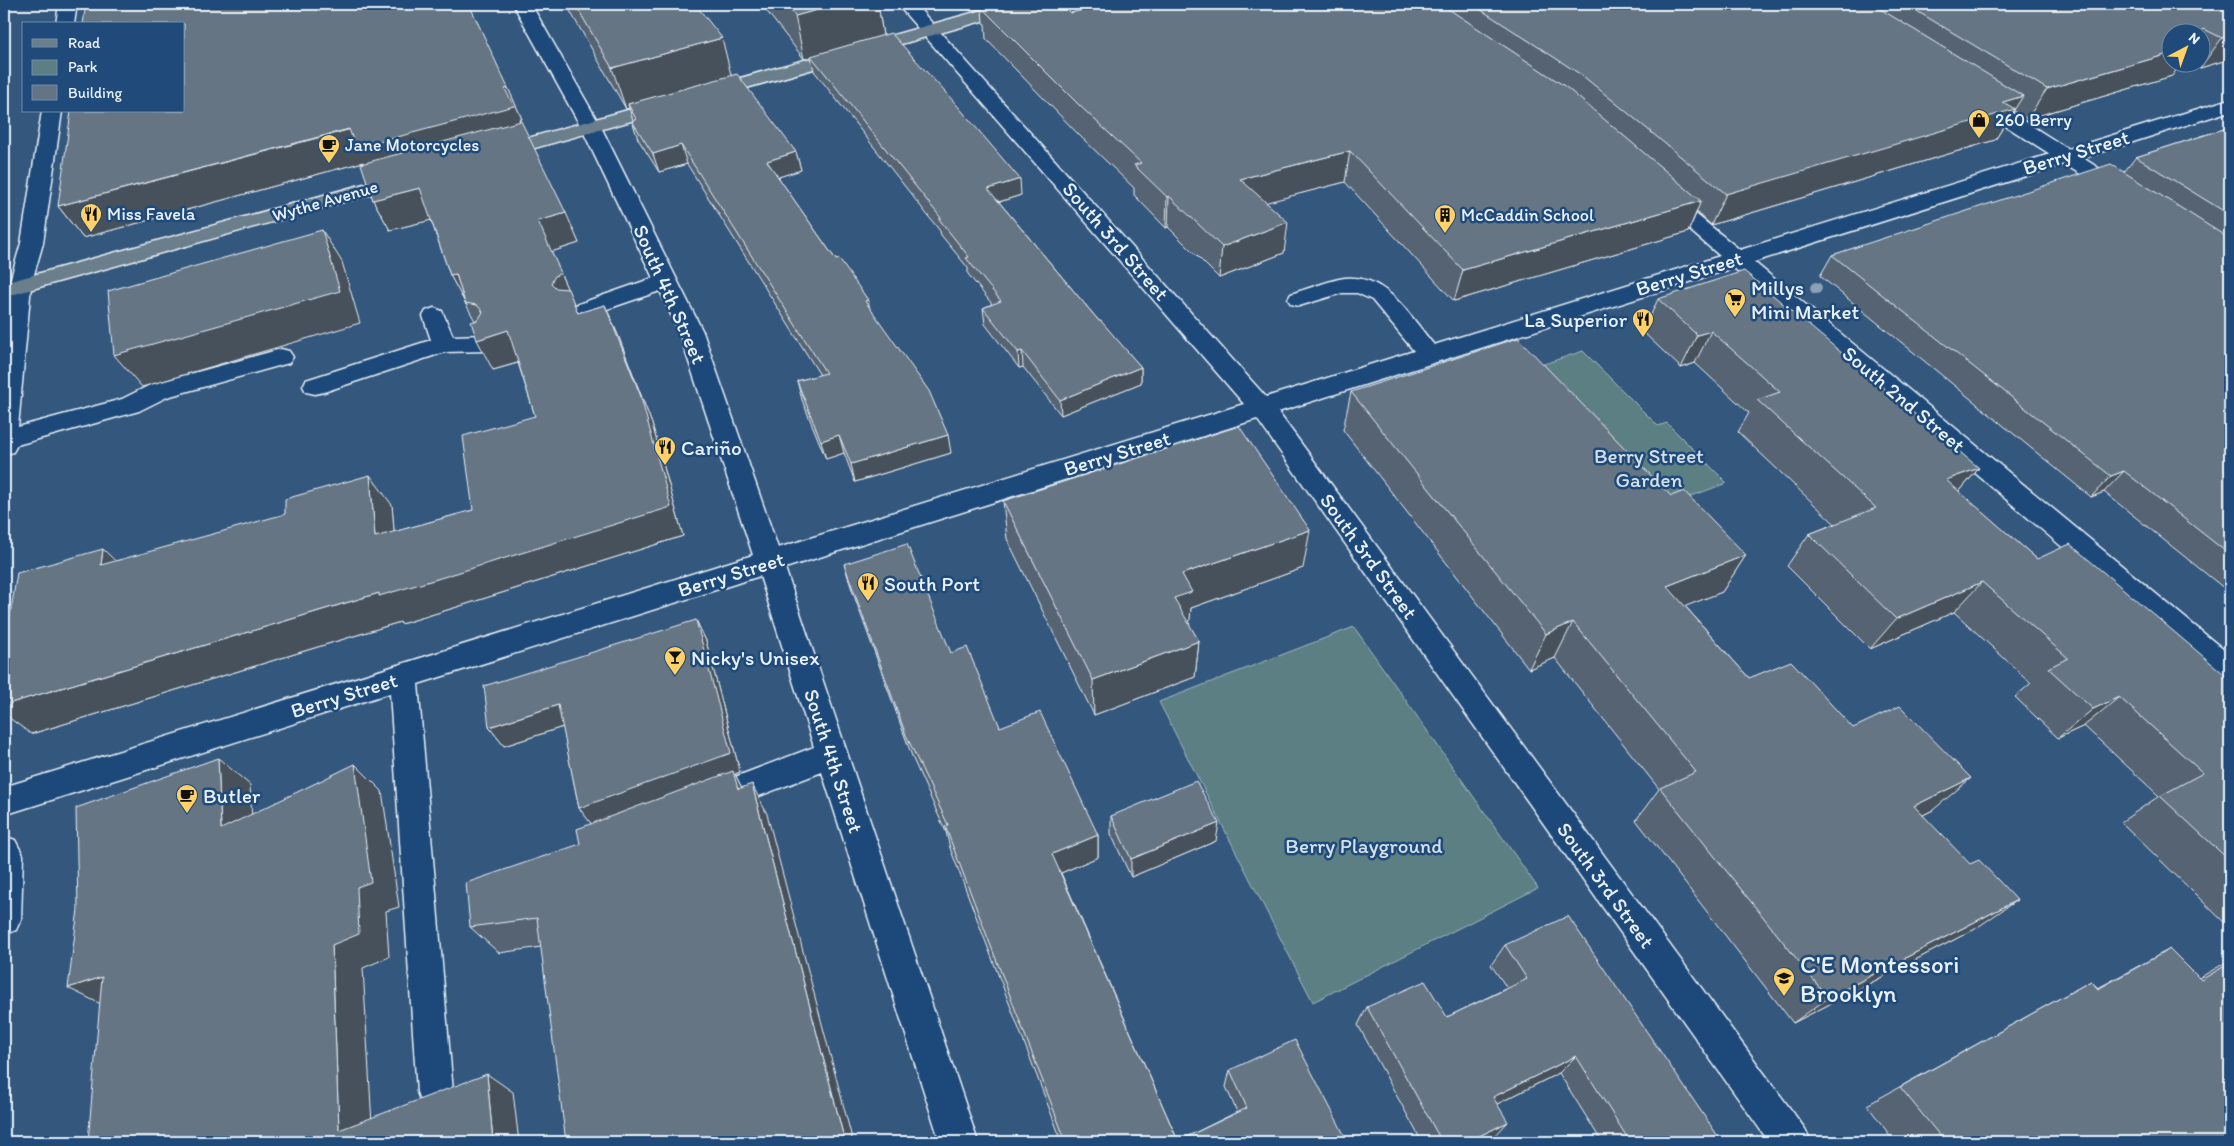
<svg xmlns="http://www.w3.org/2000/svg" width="2234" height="1146" font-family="Itim,sans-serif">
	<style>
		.green { fill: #5c7f84; stroke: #a2b8be }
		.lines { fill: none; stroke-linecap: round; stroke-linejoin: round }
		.minor-casing { stroke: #e8f1f8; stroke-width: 3 }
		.major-casing { stroke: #e8f1f8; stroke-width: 3 }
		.minor { fill: #1f4a7a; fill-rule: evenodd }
		.major { fill: #6b7e8b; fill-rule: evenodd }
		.tree { fill: #8ba2b7 }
		.wall { fill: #576472; stroke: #e8f1f8 }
		.shaded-wall { fill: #47515c; stroke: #e8f1f8 }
		.building { fill: #657484; stroke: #e8f1f8 }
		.labels { text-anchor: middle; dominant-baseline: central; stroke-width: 5; stroke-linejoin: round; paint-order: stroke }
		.far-poi-label { font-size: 18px; fill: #e8f1f8; stroke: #1f4a7a; text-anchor: start }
		.far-street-label { font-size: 18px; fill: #e8f1f8; stroke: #1f4a7a }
		.street-label { font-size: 21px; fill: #e8f1f8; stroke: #1f4a7a }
		.poi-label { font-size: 21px; fill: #e8f1f8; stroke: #1f4a7a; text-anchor: start }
		.park-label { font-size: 21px; fill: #d3e0e7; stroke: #1f4a7a }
		.near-poi-label { font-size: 25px; fill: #e8f1f8; stroke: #1f4a7a; text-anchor: start }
	</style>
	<rect width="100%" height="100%" fill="#34577d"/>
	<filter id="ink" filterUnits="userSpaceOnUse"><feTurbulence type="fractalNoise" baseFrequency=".02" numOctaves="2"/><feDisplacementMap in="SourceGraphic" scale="10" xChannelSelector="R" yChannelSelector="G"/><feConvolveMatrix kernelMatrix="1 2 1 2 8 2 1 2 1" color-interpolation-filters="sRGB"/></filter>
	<g filter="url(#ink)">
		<g class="green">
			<path d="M1583,351l75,75 9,-3 60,60 -92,34 -130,-140z"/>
			<path d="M1354,627l184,261 -225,114 -154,-300z"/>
		</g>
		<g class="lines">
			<g class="minor-casing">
				<g id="minor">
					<path d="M59,4h18l-3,20h-18z"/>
					<path d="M513,4h18l70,123 102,205 75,216 466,-144 -347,-400h18l351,393 148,-46 -42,-51 -15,-7h-15l-43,13 -8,-2 -3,-5 3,-5c16,-5 32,-11 48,-15 45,-9 70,36 95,66l286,-89 -63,-54 -3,-4 3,-4 7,-2 7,2 69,56 310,-96 -79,-50 -3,-4 3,-4 7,-2 7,2 83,53 162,-50v12l-147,47 45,29 3,4 -3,4 -7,2 -7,-2 -50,-31 -310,98 476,393v29l-10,-3 -486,-413 -456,144 527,717 6,13h-42l-512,-723 -472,149 193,574h-38l-118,-370 -105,40 -11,-4 -5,-10 5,-10 108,-41 -54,-171 -342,108 35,408 -5,13 -13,5 -13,-5 -5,-13 -27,-399 -386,122v-28l749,-232 -74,-223 -19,-41 -82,28 -8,-2 -3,-5 3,-5 83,-29 -72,-151z"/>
					<path d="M42,111h20l-19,132 -12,42 -13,142 104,-28 28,-14 131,-36 8,2 4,6 -4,6 -122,34 -28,14 -122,34 -4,7 -9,3v-123l5,-47 12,-42z"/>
					<path d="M434,308l8,3 11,25 32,-1 8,2 4,6 -4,6 -8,2 -40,1 -121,40 -9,2 -9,-2 -3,-6 3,-6 125,-40 -8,-24 3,-5z"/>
					<path d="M4,836l11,4 8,15 -2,64 -5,11 -12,5z"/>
				</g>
			</g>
			<g class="major-casing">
				<g id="major">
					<path d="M1004,4h27l-3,4 -313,89 -7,2 -7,-2 -2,-4 2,-4z"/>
					<path d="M667,99l7,2 3,4 -3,4 -178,50 -7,-2 -3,-4 3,-4z"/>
					<path d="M404,173l7,2 3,4 -3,4 -407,114v-14z"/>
				</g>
			</g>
			<use href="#minor" class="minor"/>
			<use href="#major" class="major"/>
		</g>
		<circle class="tree" cx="1816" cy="288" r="6"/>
		<g class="wall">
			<path d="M566,4h129l36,71 65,77 5,18 -23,7 58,83 32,40 1,8 82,145 -96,29 -11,-29 -18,6 -24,-59 -5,-19 23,-6 -133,-211 -28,8 -21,-33 -6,-18 1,-1 -4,-12 -3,1z"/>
			<path d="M761,4h117l5,31 138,160 -22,7 100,119 42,46v16l-80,32 -38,-48 -4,1 -34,-44 -2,-16 9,-4 -24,-30v-6l-27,-33 -1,-4 -126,-160 -3,-14 -7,2z"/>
			<path d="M962,4h99l10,9 34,-9h1125v55l-30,9 -10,-6h12v-30l-30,30h10l-10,14 -145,43 -13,-8 -19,29 -284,85 -14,-13 -9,20 -234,69 -109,-119 -79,20 18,51 -65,25 -51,-51 -2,1 -32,-33v-7l-54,-52 -94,-97 -1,-15 -2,-1 -1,-15 -11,3z"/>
			<path d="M508,88l14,31h-3l1,2 59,122 -28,9 27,61 27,-8 13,30 34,89 31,112 -226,71 -56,17 -1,-2 -369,112 84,-173 277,-56 2,27 79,-22 62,-94 -17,-53 -25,7 -18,-49 -25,-46 -19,-55 -41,10 -17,-30 -10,-38 -280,76 -25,-32z"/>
			<path d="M2230,127v466l-126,-101 -13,5 -271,-221 12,-21 292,-83 12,-15z"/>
			<path d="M1658,299l321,169 -20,24 78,67 193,120v249l-109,-106 38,-26 -75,-70 -26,12 -43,-41 16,-14 -77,-71 -84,37 -83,-83 22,-32 26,-10 -97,-92 11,-19 -54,-50 -14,5 -38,-36z"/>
			<path d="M1351,392l320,104 75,59 -24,37 -37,14 64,72 104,50 80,82 -10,5 52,114 -182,94 -157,-203 23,-31 -104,-131 -26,11 -186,-239z"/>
			<path d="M1003,501l300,67 -112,40 -2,17 10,16 -4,36 -101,38 -87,-176z"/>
			<path d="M844,564l107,89 49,74 98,108v22l-37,16 117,268 59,-29 -11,-25 4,-17 118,72h-286l-112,-294 -4,-16 -33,-73 -61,-169z"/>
			<path d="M696,620l10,21 34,131 -5,2 7,14 25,26 -226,133 -42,6 -29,-26 110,-83 11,-21 -12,-15 -16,-81 -59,19 -15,-19z"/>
			<path d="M1111,816l105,25 -85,36 -20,-43z"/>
			<path d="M1505,945l217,197h-120l-43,-69 -62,31 -3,33 -12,5h-60l-64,-117 9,-18 80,10 60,-29 -16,-23z"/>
			<path d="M2170,949l29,29 31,-18v182h-335l-28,-37 224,-124 7,7z"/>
		</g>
		<g class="shaded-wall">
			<path d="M839,4h39l5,32 -79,23 -9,-43z"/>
			<path d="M970,4h12v4l-11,3z"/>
			<path d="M2230,36v23l-30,9 22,-30z"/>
			<path d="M722,38l10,41 -104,25 1,4 -3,1 -14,-41z"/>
			<path d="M2172,53v9h10l-10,14 -145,43 20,-30z"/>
			<path d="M508,88l14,31h-3l8,18 -154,43 -10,-18 -280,76 -25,-32z"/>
			<path d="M2023,96l-28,44 -284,85 15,-31 277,-92z"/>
			<path d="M681,145l6,19 -28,8 -6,-18z"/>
			<path d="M1350,151l-5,31 -108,28 3,-31z"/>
			<path d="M796,152l5,18 -29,9 -5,-18z"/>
			<path d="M1020,179l1,16 -32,10 -1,-16z"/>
			<path d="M420,188l16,31 -46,11 -17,-30z"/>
			<path d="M1169,196l-1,31 -2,1 1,-31z"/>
			<path d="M1701,201l-13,31 -234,69 9,-31z"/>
			<path d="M566,213l13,30 -28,9 23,52 -6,2 -17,-23 -13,-62z"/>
			<path d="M1288,222l-4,31 -65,25 3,-31z"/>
			<path d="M322,230l20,32 18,61 -218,64 -28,-32z"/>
			<path d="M456,274l9,29 2,3 -17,-31z"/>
			<path d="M868,300l4,19 -7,-18z"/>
			<path d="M605,305l13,30 34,89 31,112 -226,71 -56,17 -1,-2 -369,112 -27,-20v-9l375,-112 58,-14z"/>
			<path d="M508,330l16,31 -31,9 -16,-30z"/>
			<path d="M1711,331l-16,32 -14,5 16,-33z"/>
			<path d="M1022,351l1,16 -4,1 -1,-16z"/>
			<path d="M1141,367v16l-80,32 -1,-15z"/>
			<path d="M839,435l5,18 -18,6 -5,-18z"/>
			<path d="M948,435l3,18 -96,29 -4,-18z"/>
			<path d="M1979,468l-26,31 -7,-19z"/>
			<path d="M2124,471l-20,21 -13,5 20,-21z"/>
			<path d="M370,475l22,30 5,61 -22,-29z"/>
			<path d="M1310,530l-7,38 -112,40 -2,21 -15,-31 8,-24z"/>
			<path d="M103,549l30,29 -32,-13z"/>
			<path d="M1746,555l-24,37 -77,30 22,-36z"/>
			<path d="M1982,582l-28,30 -84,37 26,-30z"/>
			<path d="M696,620l10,21 34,131 -5,2 13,27 -155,25 -14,-18z"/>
			<path d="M1573,622l-18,36 -26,11 17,-35z"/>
			<path d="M1199,641l-4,36 -101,38 -1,-35z"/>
			<path d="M2119,697l-35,29 -26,12 35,-29z"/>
			<path d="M558,705l14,19 -68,22 -15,-19z"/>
			<path d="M218,758l32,27 4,70 -33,-26z"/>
			<path d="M355,764l27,27 17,116 -13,4 3,46 -26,11 10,174 -34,-12 -7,-185 25,-58z"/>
			<path d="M1971,778l-38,32 -54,27 35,-31z"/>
			<path d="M752,784l15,30 86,328h-8z"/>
			<path d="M1219,823l-3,18 -85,36v-18z"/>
			<path d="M1098,835v22l-44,19 -2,-22z"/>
			<path d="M2017,900l-42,29 -182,94 35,-25z"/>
			<path d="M102,977l9,32 -43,-21z"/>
			<path d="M1576,1056l-17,17 -80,40 14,-16z"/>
			<path d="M487,1074l26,18 6,50h-26z"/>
			<path d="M1508,1122l-14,15 -12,5h-15z"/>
		</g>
		<g class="building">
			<path d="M86,4h383l39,84 -3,1 9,17 -158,42 -7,-19 -291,77 13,-95h113v-87h-101z"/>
			<path d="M575,4h120l27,34 -110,30z"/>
			<path d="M785,4h54l-44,12z"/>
			<path d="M993,4h68l10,9 34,-9h336l125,83 135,114 -238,69 -113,-119 -110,28 48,43 -66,25 -53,-51 -2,1 -33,-32 7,-2 -61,-57 -97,-97 12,-3z"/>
			<path d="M1472,4h400l151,92 -20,6 12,7 -289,85 -143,-118z"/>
			<path d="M1905,4h325v32l-8,2 -18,-9 -3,3h-29v21l-125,36z"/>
			<path d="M891,33l65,71 64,75 -32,10 111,132h2l40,46 -81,33 -38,-49 -4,1 -35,-44 18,-7 -35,-43 3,-1 -30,-38 2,-1 -130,-162z"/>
			<path d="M737,74l59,78 -29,9 69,99 3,-1 29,41 -3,1 64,90 19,44 -97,29 -12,-29 -18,6 -24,-60 29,-8 -145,-228 -28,9 -21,-33 4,-2 -8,-15z"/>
			<path d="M521,121l45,92 -28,8 23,52 -6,3 -4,7 5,5 12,1 10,24 27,-8 35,89 31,113 -234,72 -58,17v-3l-375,112v-53l13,-79 86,-24 -2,16 184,-51v-15l85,-24 5,62 98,-27 -10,-74 72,-20 -27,-86 -31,10 -6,-18 7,-2 5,-8 -6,-7 -12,-2 -9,-29 -6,1 -30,-87 -47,12 -12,-36z"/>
			<path d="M2230,127v88l-94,-58z"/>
			<path d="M2111,164l119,75v316l-106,-84 -13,5 -279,-221z"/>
			<path d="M322,230l18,61 -226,64 -6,-64z"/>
			<path d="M1744,271l235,197 -33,12 91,79 33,-15 160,135v182l-70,-65 43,-23 -84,-76 -26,12 -45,-41 20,-10 -86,-76 -86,37 -87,-85 67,-26 -119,-108 23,-8 -69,-61 -14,4 -39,-36z"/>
			<path d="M1518,338l153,158 13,-5 62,64 -79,31 82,92 42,-17 62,67 47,-22 71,72 -57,28 56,58 9,-4 38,40 -189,98 -168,-210 36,-16 -123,-150 -27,12 -195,-242z"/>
			<path d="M1239,426l71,104 -128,44 10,18 -18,6 25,43 -106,39 -90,-179z"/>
			<path d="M907,544l44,109 16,-6 33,80 40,-15 58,123 -46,19 126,287 69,-33 -17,-38 65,-30 53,102h-282l-121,-316 3,-1 -42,-90 -62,-171z"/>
			<path d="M696,620l35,133 -152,55 -21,-103 -69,22 -5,-41z"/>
			<path d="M218,758l3,71 134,-65 16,118 -14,5 2,47 -27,11 7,185 148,-56 6,68h-405l14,-165 -34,11 10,-79 -2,-101z"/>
			<path d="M733,771l5,18 14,-5 93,358h-279l-29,-224 -67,9 -4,-44 114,-39 -3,-15z"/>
			<path d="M1196,781l23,42 -88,36 -20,-43z"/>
			<path d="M1568,916l154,226h-92l-54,-86 -83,41 15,25 -41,20h-25l-75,-135 58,-26 22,36 80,-38 -22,-34z"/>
			<path d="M2170,949l31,31 29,-17v179h-285l-45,-55 191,-106 7,8z"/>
		</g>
	</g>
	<defs>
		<g id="shop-pin" transform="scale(1.125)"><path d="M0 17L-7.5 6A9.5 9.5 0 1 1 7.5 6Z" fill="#ffd166" stroke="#1f4a7a"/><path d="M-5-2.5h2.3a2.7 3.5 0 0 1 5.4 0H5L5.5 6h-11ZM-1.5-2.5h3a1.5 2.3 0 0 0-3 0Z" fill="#111"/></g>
		<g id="cafe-pin" transform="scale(1.125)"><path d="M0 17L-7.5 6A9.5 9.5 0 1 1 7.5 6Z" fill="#ffd166" stroke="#1f4a7a"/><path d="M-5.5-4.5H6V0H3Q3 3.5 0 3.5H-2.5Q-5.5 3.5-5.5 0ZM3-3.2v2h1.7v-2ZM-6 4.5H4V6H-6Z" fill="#111"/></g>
		<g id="restaurant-pin" transform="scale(1.125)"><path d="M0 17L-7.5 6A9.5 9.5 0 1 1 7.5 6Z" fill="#ffd166" stroke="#1f4a7a"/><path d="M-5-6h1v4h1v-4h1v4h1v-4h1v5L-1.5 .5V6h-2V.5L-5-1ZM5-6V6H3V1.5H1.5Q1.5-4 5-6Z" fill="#111"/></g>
		<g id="building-pin" transform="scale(1.125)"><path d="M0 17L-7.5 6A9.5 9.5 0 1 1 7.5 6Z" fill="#ffd166" stroke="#1f4a7a"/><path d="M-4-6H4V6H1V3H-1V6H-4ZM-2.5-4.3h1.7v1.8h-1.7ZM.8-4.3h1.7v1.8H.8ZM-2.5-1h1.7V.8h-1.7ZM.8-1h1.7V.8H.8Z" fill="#111"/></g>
		<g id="supermarket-pin" transform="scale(1.125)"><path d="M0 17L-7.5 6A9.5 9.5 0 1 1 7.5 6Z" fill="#ffd166" stroke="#1f4a7a"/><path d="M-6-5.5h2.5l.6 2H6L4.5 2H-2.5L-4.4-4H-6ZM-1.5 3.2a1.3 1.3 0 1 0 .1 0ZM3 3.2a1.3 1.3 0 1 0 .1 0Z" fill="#111"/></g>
		<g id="bar-pin" transform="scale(1.125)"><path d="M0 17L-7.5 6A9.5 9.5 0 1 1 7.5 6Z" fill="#ffd166" stroke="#1f4a7a"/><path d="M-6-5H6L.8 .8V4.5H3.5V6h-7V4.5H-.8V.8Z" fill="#111"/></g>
		<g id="school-pin" transform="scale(1.125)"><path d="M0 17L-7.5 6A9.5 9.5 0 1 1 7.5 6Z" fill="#ffd166" stroke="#1f4a7a"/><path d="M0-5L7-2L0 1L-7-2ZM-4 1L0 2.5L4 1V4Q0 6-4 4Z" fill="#111"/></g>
	</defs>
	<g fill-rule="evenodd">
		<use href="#shop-pin" x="1979" y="120"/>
		<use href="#cafe-pin" x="329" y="145"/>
		<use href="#restaurant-pin" x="91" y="214"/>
		<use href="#building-pin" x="1445" y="215"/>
		<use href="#supermarket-pin" x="1735" y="299"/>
		<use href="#restaurant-pin" x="1643" y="319"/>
		<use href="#restaurant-pin" x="665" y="447"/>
		<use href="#restaurant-pin" x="868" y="583"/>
		<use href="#bar-pin" x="675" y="657"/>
		<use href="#cafe-pin" x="187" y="795"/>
		<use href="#school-pin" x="1784" y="978"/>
	</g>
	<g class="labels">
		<g class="far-poi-label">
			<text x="1995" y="120">260 Berry</text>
			<text x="345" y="145">Jane Motorcycles</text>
			<text x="107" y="214">Miss Favela</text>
			<text x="1461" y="215">McCaddin School</text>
		</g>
		<g class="far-street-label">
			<text transform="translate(325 201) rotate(-16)">Wythe Avenue</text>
		</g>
		<g class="street-label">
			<text transform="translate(2076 152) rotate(-17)">Berry Street</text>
			<text transform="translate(1116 241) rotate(49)">South 3rd Street</text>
			<text transform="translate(1689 273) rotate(-17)">Berry Street</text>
			<text transform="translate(670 294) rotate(66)">South 4th Street</text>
			<text transform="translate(1904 399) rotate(40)">South 2nd Street</text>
			<text transform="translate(1117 453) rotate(-17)">Berry Street</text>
			<text transform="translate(1369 556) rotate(54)">South 3rd Street</text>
			<text transform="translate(731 574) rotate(-17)">Berry Street</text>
			<text transform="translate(344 695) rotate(-17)">Berry Street</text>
			<text transform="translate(834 761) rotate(72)">South 4th Street</text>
			<text transform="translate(1606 885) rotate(54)">South 3rd Street</text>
		</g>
		<g class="poi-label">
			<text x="1751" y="287">Millys<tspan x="1751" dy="24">Mini Market</tspan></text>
			<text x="1627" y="319" text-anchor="end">La Superior</text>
			<text x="681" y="447">Cariño</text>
			<text x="884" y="583">South Port</text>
			<text x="691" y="657">Nicky's Unisex</text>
			<text x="203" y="795">Butler</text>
		</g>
		<g class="park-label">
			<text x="1649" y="455">Berry Street<tspan x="1649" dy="24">Garden</tspan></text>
			<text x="1364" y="845">Berry Playground</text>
		</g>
		<g class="near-poi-label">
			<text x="1800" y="964">C'E Montessori<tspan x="1800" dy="29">Brooklyn</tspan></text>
		</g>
	</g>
	<rect width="2234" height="1146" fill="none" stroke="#1f4a7a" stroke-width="20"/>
	<rect x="10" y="10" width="2214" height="1126" fill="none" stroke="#e8f1f8" stroke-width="2" filter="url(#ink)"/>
	<rect x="22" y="22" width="162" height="90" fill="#1f4a7a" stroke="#6f8dac"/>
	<rect x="32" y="39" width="25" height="8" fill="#6b7e8b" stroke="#6f8dac"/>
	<text x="68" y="48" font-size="15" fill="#e8f1f8">Road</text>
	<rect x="32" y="60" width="25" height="15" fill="#5c7f84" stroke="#6f8dac"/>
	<text x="68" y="72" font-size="15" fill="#e8f1f8">Park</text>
	<rect x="32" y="85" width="25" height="15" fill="#657484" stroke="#6f8dac"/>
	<text x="68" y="98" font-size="15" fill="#e8f1f8">Building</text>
	<g transform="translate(2186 48) rotate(41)"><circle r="24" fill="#1f4a7a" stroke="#6f8dac"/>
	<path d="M0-4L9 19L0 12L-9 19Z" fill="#ffd166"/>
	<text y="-8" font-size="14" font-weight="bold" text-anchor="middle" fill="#e8f1f8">N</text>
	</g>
</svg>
